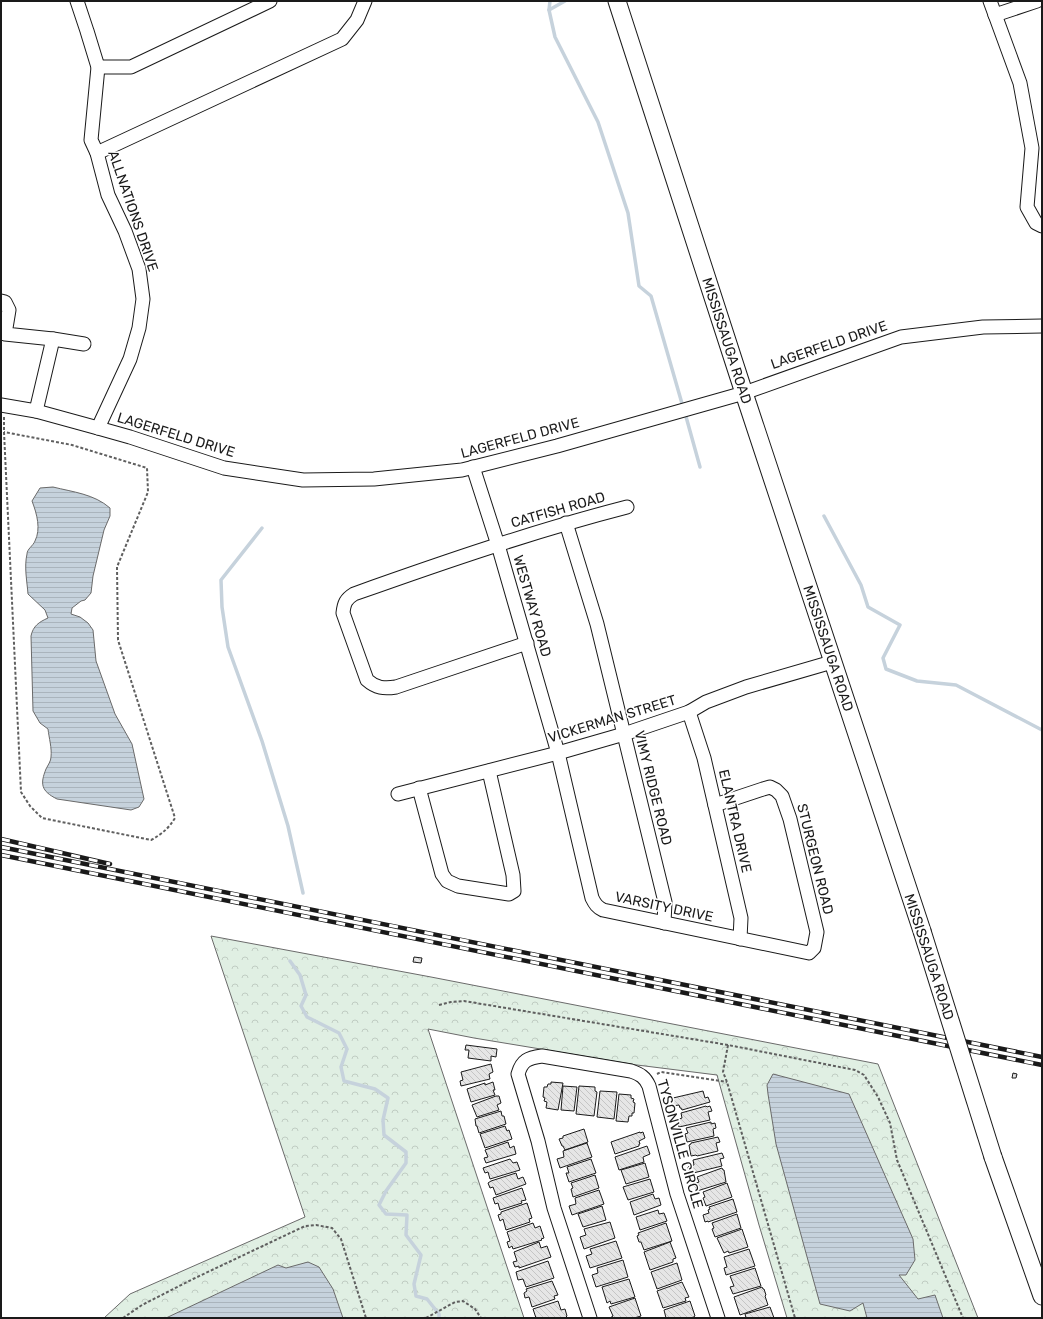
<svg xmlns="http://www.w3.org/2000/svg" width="1043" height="1319" font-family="Rubik,sans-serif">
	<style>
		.park { fill: url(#park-crowns); stroke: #6a6a6a }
		.water { fill: url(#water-rules); stroke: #6a6a6a }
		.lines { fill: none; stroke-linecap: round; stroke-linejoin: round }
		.stream { stroke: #c6d2dc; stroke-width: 3.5 }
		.building { fill: url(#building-back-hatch); stroke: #1a1a1a }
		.minor-casing { stroke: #1a1a1a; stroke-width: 15 }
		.major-casing { stroke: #1a1a1a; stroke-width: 19 }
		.path { stroke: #5f5f5f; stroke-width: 2; stroke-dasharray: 3 2; stroke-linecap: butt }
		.minor { stroke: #fff; stroke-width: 13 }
		.major { stroke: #fff; stroke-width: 17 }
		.rail-casing { stroke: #1a1a1a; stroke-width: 4.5 }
		.rail { stroke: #fff; stroke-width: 3; stroke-dasharray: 9; stroke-linecap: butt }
		.major-bridge-casing { stroke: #1a1a1a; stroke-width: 19; stroke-linecap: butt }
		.major-bridge { stroke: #fff; stroke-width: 17 }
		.labels { text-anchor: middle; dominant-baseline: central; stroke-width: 3; stroke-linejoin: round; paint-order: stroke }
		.street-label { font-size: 14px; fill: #1a1a1a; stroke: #fff }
	</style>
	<defs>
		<pattern id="park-crowns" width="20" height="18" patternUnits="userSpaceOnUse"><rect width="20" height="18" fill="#e0efe3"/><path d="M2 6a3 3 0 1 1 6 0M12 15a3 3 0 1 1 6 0" fill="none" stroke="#c0ccc2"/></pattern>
		<pattern id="water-rules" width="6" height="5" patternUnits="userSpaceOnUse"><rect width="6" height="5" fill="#c6d2dc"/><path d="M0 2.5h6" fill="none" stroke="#aab4bc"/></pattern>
		<pattern id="building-back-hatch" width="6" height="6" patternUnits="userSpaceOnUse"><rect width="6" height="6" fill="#e6e6e6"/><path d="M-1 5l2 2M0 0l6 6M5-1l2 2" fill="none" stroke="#c5c5c5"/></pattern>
	</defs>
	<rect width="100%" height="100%" fill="#fff"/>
	<path class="park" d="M211,936l220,41 447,87 100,254h-191l-28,-93 -42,-150 -80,-10 -163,-27 -46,-9 96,289h-420l26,-24 175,-77z"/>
	<g class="water">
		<path d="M53,487c20,5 41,7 57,21v8l-6,14 -11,46 -2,17 -6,7 -4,1 -9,7 -1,6 9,3 8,6 5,7 3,31 19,53 17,30 12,55 -5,8 -8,3 -74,-11c-16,-8 -17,-15 -11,-30 2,-4 5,-8 5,-12 1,-9 -2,-19 -3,-28l-8,-6 -7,-12 -2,-75c2,-10 8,-14 17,-18l-3,-8 -17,-16c-1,-13 -4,-27 -1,-40 0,-5 6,-8 8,-13 6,-12 2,-27 -3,-40l8,-13z"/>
		<path d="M773,1074l76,20 64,145 2,21 -9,15h-7l19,24 17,-4 8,23h-76l-4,-15 -13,8 -30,-7 -44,-160 -8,-50 -1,-9z"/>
		<path d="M308,1262l11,5 14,22 10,29h-177l112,-53 8,3z"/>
	</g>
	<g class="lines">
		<g class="stream">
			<path d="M550,1l-1,9 6,27 43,85 30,91 11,73 12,10 32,111"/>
			<path d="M549,10l16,-9"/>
			<path d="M685,413l15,54"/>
			<path d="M824,516l37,69 7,22 32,18 -17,33 3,11 31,12 39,4 86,45"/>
			<path d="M262,528l-41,52 1,27 6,40 34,94 26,85 15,67"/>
			<path d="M290,961l10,14 6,20 -5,11 6,11 32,16 8,16 -6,18 3,14 31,8 13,9 -5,22 1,15 22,17v11l-20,28 -7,14 7,9 21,1 -1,20 15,20 -7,29 2,12 11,3 12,15v4"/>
		</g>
	</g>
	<g class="building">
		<path d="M414,957l8,1 -1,5 -8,-1z"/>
		<path d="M466,1045l31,4 -1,8 -5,-1v5l-23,-3 1,-8h-4z"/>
		<path d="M491,1064l2,8 -4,2 1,5 -29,7 -1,-5 3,-1 -2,-8z"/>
		<path d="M1013,1073l4,1 -1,4h-4z"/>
		<path d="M493,1082l2,8h-2l2,5 -24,7 -4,-13 18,-6v2z"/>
		<path d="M551,1082l12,1 -5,27 -12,-2 1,-6 -3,-1 1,-3 -2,-1 1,-10h3l1,-3h3z"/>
		<path d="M563,1086l14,1 -3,24 -13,-1z"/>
		<path d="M579,1086l16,1v4l2,1 -3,24 -18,-2z"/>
		<path d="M600,1091l17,1 -3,27 -17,-2z"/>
		<path d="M703,1091l2,7 3,-1 2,5 -28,8 -1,-2h-1l-1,-3 -7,1 -1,-6 2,-2z"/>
		<path d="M619,1094l12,1v3l3,1 -1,3 2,1 -1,10h-2v3h-3l-1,6 -12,-1z"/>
		<path d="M496,1096h3l2,7 -4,2 2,5 -22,7 -5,-12z"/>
		<path d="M706,1106l1,1 3,-1 2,5 -4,1 2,8 -31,7 -2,-7 5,-2 -1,-5z"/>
		<path d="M501,1111l1,5h2l2,8 -27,9 -2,-7h-1l-1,-7z"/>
		<path d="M711,1122v2l4,-1 1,5 -3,1 1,7 -27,6 -2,-8 3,-1 -2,-5z"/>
		<path d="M505,1126l2,5 2,-1 3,9 -27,9 -5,-14z"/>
		<path d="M584,1129l4,13 -23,8 -2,-4h-1l-3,-7 4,-1v-2z"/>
		<path d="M640,1132v1l3,-1 2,6 -6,3 1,3h-1v2l-24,8 -4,-12z"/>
		<path d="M718,1137l2,5 -4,1 2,8 -21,5 -1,-1 -5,1 -2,-11 2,-1v-1z"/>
		<path d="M508,1142l2,6 4,-2 2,8 -30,9 -2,-5 4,-1 -3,-7z"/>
		<path d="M587,1143l5,14 -32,11 -3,-9 7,-2 -1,-6z"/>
		<path d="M647,1146l3,8 -7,3 1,5 -25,8 -4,-13z"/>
		<path d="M722,1153l2,5 -4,1 2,7 -33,8 -1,-7 6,-2 -1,-5z"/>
		<path d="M510,1159l3,4 4,-1 3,8 -30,9 -2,-7 -3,1 -2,-5z"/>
		<path d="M591,1159l5,14 -27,9 -3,-9h3l-2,-6z"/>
		<path d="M645,1163l4,14 -23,7 -5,-14z"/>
		<path d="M722,1168l1,2h1l2,12 -29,9 -3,-7 5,-2 -2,-5z"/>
		<path d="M516,1173l2,6 5,-2 3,7 -30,11 -3,-8 -3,1 -2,-5 3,-2z"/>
		<path d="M595,1175l4,13 -26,9 -2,-8 2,-1 -2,-5z"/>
		<path d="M650,1179l4,13 -26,8 -5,-13z"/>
		<path d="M727,1183l5,14 -26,9 -3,-8 2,-1 -2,-5z"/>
		<path d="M522,1188l4,12 -5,1 1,2 -22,7 -2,-7 -3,1 -2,-6z"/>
		<path d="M599,1190l5,14 -32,11 -3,-9 7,-2 -1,-6z"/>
		<path d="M653,1194l2,5 4,-1 2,7 -27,10 -4,-13z"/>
		<path d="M733,1199l4,13 -29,10v-1l-3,1 -2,-7 6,-2 -1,-3 2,-1 -1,-2z"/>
		<path d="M527,1203l5,15 -3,1 1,3 -24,8 -3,-11 -3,2 -2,-6 3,-1v-2z"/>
		<path d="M602,1206l4,14 -23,7 -5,-13z"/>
		<path d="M658,1210l1,4 5,-1 3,8 -27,9 -4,-13z"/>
		<path d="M737,1214l4,14 -26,9 -3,-8 2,-1 -2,-5z"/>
		<path d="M610,1222l5,16 -31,11 -4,-12 6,-2 -2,-6z"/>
		<path d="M533,1223l2,5 5,-2 4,12 -3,1 1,1 -29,9 -1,-3 -3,2 -2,-6 3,-1 -3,-9z"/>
		<path d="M666,1223l6,18 -28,9 -3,-8h-2l-2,-6 2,-1 -1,-2z"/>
		<path d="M742,1229l6,18 -19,6 -1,-2 -4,2 -7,-15z"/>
		<path d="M616,1241l6,17 -32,10 -4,-12 6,-2 -2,-5z"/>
		<path d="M539,1242l2,6 6,-2 4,11 -32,11v-2l-4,1 -2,-5 4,-1 -3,-9z"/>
		<path d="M670,1242l6,16 -3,1v3l-23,8 -6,-18z"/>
		<path d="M749,1249l6,17 -29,9 -2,-7 3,-1 -3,-10z"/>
		<path d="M623,1260l5,17 -32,10 -4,-12 6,-2 -1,-5z"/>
		<path d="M548,1261l6,17 -28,9 -3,-8 -5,1 -2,-8z"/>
		<path d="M677,1263l5,17 -25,9 -6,-17z"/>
		<path d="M755,1268l6,18 -28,8 -3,-7 4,-1 -4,-10z"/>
		<path d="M629,1279l6,18 -24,7 -1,-3 -3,2 -5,-16z"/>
		<path d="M552,1281l6,14 -4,1 1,3 -23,8 -3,-10 -4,1 -1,-5 3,-2 -1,-2z"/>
		<path d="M682,1282l7,15 -4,1 1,3 -23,7 -6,-17z"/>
		<path d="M762,1287l1,2h1l2,6 -1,1 3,9 -28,10 -6,-18z"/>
		<path d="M635,1298l6,18 -7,2h-24l3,-2 -4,-9z"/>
		<path d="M558,1301l3,9 4,-1 2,7 -2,2h-29l-3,-9z"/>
		<path d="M690,1301l5,15 -3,2h-26l-2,-8z"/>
		<path d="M770,1307l4,11h-28l-1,-4z"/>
	</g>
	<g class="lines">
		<g class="minor-casing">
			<g id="minor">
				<path d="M77,1l10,30 11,36 -7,73 6,13 11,42 17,36 14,38 4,30 -4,29 -9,31 -32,69"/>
				<path d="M990,1l30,82 12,65 -5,59 9,16 6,3"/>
				<path d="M995,15l42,-14"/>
				<path d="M98,67h33l139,-66"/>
				<path d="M97,153l245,-114 15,-19 8,-19"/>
				<path d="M1,301l4,1 4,8 -4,24 48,5 -17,72"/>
				<path d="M53,339l31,5"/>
				<path d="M1,405l35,6 62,17 32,9 94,31 79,12 71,-1 88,-9 95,-24 187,-53 157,-56 82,-10 59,-1"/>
				<path d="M473,467l25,78 60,208 34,145c3,6 5,9 11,12l206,43 5,-5 3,-16 -27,-113 -8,-23 -6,-6 -6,-3 -7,2 -48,16"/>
				<path d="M566,523l31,101 68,278 -1,21"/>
				<path d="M527,643l-131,44c-12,2 -20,1 -29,-7l-24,-67c1,-10 3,-14 11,-19 90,-32 180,-63 273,-87"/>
				<path d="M689,712l15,46 37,160 -1,21"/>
				<path d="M419,788l23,86 5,7 11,5 51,8 5,-3 -1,-16 -24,-104"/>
				<path d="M398,794l160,-41 66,-19 65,-22 17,-10 40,-15 86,-25"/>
				<path d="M590,1318l-36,-110 -16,-67 -20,-67c4,-14 10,-16 24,-18l89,15c9,3 14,6 18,15l28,108 41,124"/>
			</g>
		</g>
		<g class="major-casing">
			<g id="major">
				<path id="s1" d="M617,1l127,392 178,538"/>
				<path d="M993,1157l49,139"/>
			</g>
		</g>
		<g class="path">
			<path d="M4,417v15l17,360 9,14 12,12 109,22c11,-6 18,-12 24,-22l-57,-178 -1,-73 31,-75 -1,-24 -75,-23 -68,-13"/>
			<path d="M439,1005l12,-3 13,-1 264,44 127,25 9,5 14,22 12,26 7,37 66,158"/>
			<path d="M728,1045l-5,27 4,10 68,236"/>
			<path d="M657,1074l4,-2 66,10"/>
			<path d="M123,1318l19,-13 51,-26 112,-53 11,-1 16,3 9,11 25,79"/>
			<path d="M426,1318l29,-16 8,-1 12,8 6,9"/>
		</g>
		<use href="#minor" class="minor"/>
		<use href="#major" class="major"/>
		<g class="rail-casing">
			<g id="rail">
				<path d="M1,839l109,25"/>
				<path d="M1,847l1041,210"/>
				<path d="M1,855l1041,210"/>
			</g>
		</g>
		<use href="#rail" class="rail"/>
		<g class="major-bridge-casing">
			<path id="major-bridge" d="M922,931l71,226"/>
		</g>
		<use href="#major-bridge" class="major-bridge"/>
	</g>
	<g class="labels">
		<g class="street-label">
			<text transform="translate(133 211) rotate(71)">ALLNATIONS DRIVE</text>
			<text stroke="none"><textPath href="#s1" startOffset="357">MISSISSAUGA ROAD</textPath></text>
			<text transform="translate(829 345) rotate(-19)">LAGERFELD DRIVE</text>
			<text transform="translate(176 435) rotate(17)">LAGERFELD DRIVE</text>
			<text transform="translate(520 438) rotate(-15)">LAGERFELD DRIVE</text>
			<text transform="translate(558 510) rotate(-16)">CATFISH ROAD</text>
			<text transform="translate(532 606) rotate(74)">WESTWAY ROAD</text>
			<text stroke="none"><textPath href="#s1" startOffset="681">MISSISSAUGA ROAD</textPath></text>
			<text transform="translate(612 719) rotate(-17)">VICKERMAN STREET</text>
			<text transform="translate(653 788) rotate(76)">VIMY RIDGE ROAD</text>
			<text transform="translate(735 821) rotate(77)">ELANTRA DRIVE</text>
			<text transform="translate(815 859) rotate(76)">STURGEON ROAD</text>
			<text transform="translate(664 907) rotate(12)">VARSITY DRIVE</text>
			<text transform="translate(929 957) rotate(72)">MISSISSAUGA ROAD</text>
			<text transform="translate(680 1144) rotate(74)">TYSONVILLE CIRCLE</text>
		</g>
	</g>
	<rect width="1043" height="1319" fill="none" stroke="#1a1a1a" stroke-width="4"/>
</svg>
